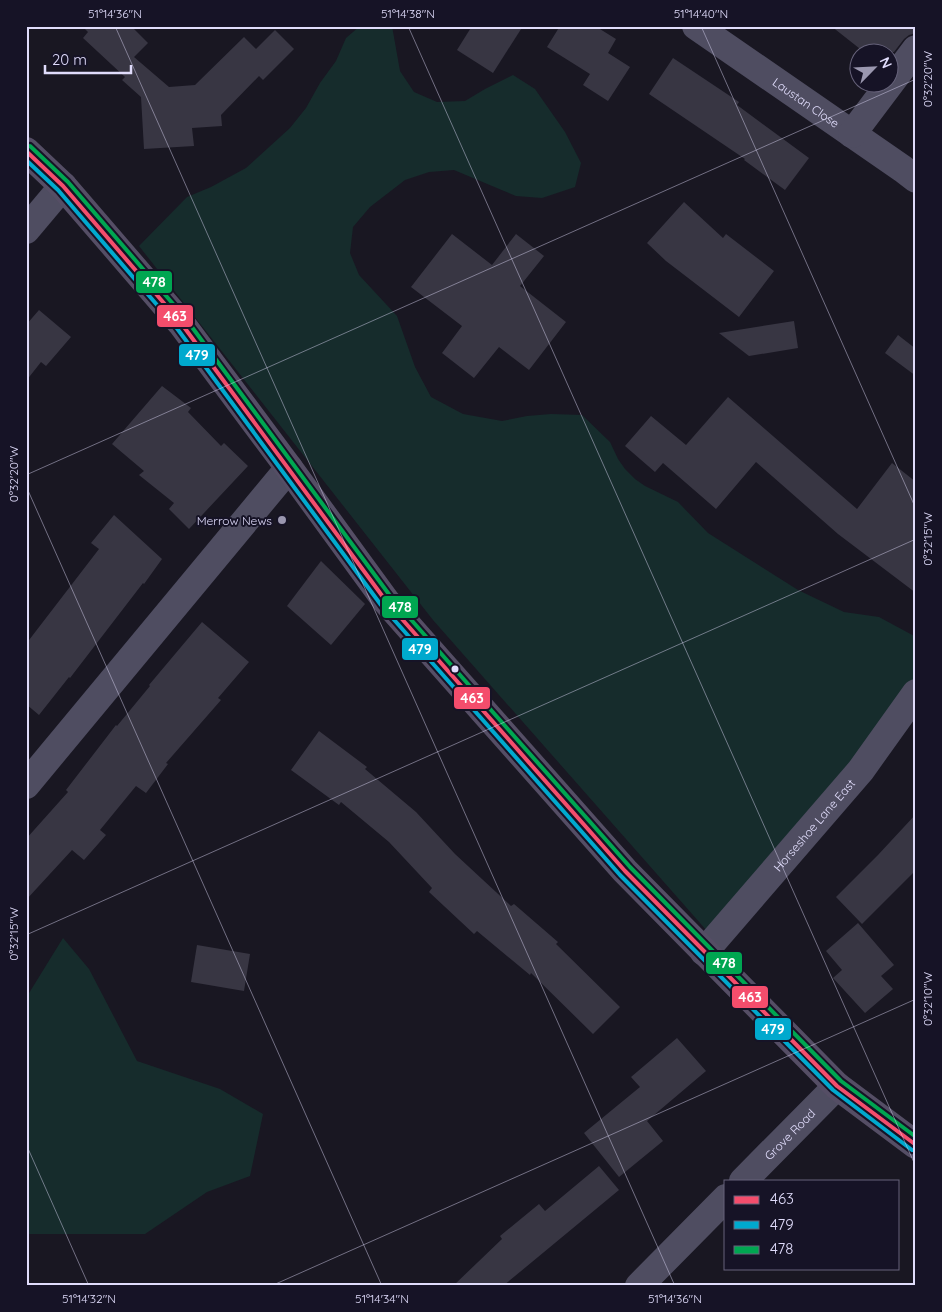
<svg xmlns="http://www.w3.org/2000/svg" width="942" height="1312" font-family="Quicksand,sans-serif">
	<style>
		.green { fill: #162c2c }
		.building { fill: #383643 }
		.lines { fill: none; stroke-linecap: round; stroke-linejoin: round }
		.minor { stroke: #4f4d61; stroke-width: 28 }
		.major { stroke: #554e65; stroke-width: 28 }
		.bus-1-casing { stroke: #161326; stroke-width: 8 }
		.bus-2-casing { stroke: #161326; stroke-width: 8 }
		.bus-3-casing { stroke: #161326; stroke-width: 8 }
		.bus-1 { stroke: #f44d6c; stroke-width: 4 }
		.bus-2 { stroke: #00a9ce; stroke-width: 4 }
		.bus-3 { stroke: #00a651; stroke-width: 4 }
		.ticks { fill: none; stroke: #e0dcfb; stroke-width: 1; stroke-opacity: 0.45 }
		.poi-dot { fill: #9a97af; stroke: #161326; stroke-width: 2 }
		.bus-dot { fill: #e0dcfb; stroke: #161326; stroke-width: 2 }
		.labels { text-anchor: middle; dominant-baseline: central; stroke-width: 4; stroke-linejoin: round; paint-order: stroke }
		.street-label { font-size: 12px; fill: #e0dcfb; stroke: #161326 }
		.poi-label { font-size: 12px; fill: #e0dcfb; stroke: #161326; text-anchor: end }
		.line-badge { stroke: #161326; stroke-width: 2 }
		.badge-label { font-size: 14px; text-anchor: middle; font-weight: bold; fill: #fff }
		.neatline { fill: none; stroke: #e0dcfb; stroke-width: 2 }
		.ticks-label { font-size: 12px; text-anchor: middle; fill: #e0dcfb }
	</style>
	<rect width="100%" height="100%" fill="#191722"/>
	<g class="green">
		<path d="M360,26h32l8,45 14,21 23,10 28,-1 20,-12 28,-14 22,14 30,43 16,31 -6,24 -33,11 -26,-2 -62,-26 -25,2 -24,8 -35,27 -17,20 -3,26 9,22 38,41 18,51 16,30 32,17 39,7 25,-5 24,-2 31,1 28,27 8,17 7,10 10,10 10,7 33,16 30,31 90,57 46,22 35,5 37,20v56l-201,247 -282,-320 -294,-374 48,-49 24,-10 35,-19 44,-40 16,-20 14,-25 16,-22 10,-23z"/>
		<path d="M63,938l26,31 48,92 83,28 43,25 -13,62 -43,16 -62,42h-119v-236z"/>
	</g>
	<g class="building">
		<path d="M82,26h49l17,17 -14,14 35,30 26,-2 49,-48 12,12 19,-19 19,19 -31,31 -4,-4 -38,39 1,11 -30,2 2,18 -50,3 -3,-52 -19,-17 3,-3 -42,-39 5,-6z"/>
		<path d="M472,26h51l-30,47 -36,-23z"/>
		<path d="M560,26h35l21,13 -8,14 22,14 -22,34 -25,-16 7,-11 -43,-27z"/>
		<path d="M831,26h85v7l-7,2 -5,4 -10,13h-30z"/>
		<path d="M673,58l66,44 -2,3 72,53 -24,32 -41,-30 1,-1 -96,-65z"/>
		<path d="M684,202l39,36 3,-4 48,37 -35,46 -73,-56 -19,-18z"/>
		<path d="M452,234l40,31 24,-31 28,22 -24,30 46,36 -37,48 -30,-23 -25,31 -32,-25 20,-27 -51,-39z"/>
		<path d="M39,310l32,27 -25,29 -5,-4 -15,19v-56z"/>
		<path d="M794,321l4,27 -49,8 -30,-23z"/>
		<path d="M898,335l18,14v27l-31,-23z"/>
		<path d="M162,386l29,22 -3,4 33,34 3,-3 24,23 -59,63 -20,-20 5,-6 -35,-28 5,-4 -32,-27z"/>
		<path d="M728,397l129,112 35,-46 24,19v111l-78,-59 -82,-72 -40,47 -53,-46 -8,9 -30,-26 26,-30 35,29z"/>
		<path d="M114,515l48,44 -18,25 -1,-1 -73,95 -1,-1 -30,38 -13,-11v-60l73,-95 -8,-6z"/>
		<path d="M321,561l44,43 -34,41 -44,-39z"/>
		<path d="M202,622l47,40 -31,36 3,2 -55,63 2,1 -22,29 -10,-7 -36,44 6,5 -22,25 -12,-10 -46,50v-61l42,-47 -2,-2 50,-65 1,1 33,-40 -1,-1z"/>
		<path d="M319,731l48,36 -2,2 51,43 39,42 56,52 3,-2 44,38 -2,2 64,63 -27,27 -62,-61 -1,2 -53,-44 -3,3 -45,-42 3,-4 -43,-46 -48,-40 -2,3 -48,-35z"/>
		<path d="M916,814v56l-54,54 -26,-27 42,-42z"/>
		<path d="M858,923l36,42 -13,11 12,13 -28,24 -32,-35 9,-8 -16,-19z"/>
		<path d="M197,945l53,9 -6,37 -53,-9z"/>
		<path d="M677,1038l29,33 -59,50 16,20 -44,36 -35,-44 56,-46 -9,-10z"/>
		<path d="M599,1166l20,24 -116,96h-50l49,-47 -2,-3 39,-32 6,7z"/>
	</g>
	<g class="lines">
		<g class="minor">
			<path id="s1" d="M696,26l207,143 13,10"/>
			<path d="M852,134l64,-85"/>
			<path d="M26,230l37,-44"/>
			<path d="M26,785l263,-317"/>
			<path id="s2" d="M704,952l157,-182 55,-77"/>
			<path id="s3" d="M743,1181l94,-95"/>
			<path d="M639,1286l87,-88"/>
		</g>
		<path class="major" d="M26,151l37,35 118,137 108,145 97,133 239,270 212,215 79,59"/>
		<g class="bus-1-casing">
			<path id="bus-1" d="M26,151l37,35 118,137 205,278 239,270 212,215 79,59"/>
		</g>
		<g class="bus-2-casing">
			<path id="bus-2" d="M26,160l32,30 118,137 205,278 239,270 213,215 79,60"/>
		</g>
		<g class="bus-3-casing">
			<path id="bus-3" d="M30,146l38,36 118,137 205,278 239,270 211,214 75,56"/>
		</g>
		<use href="#bus-1" class="bus-1"/>
		<use href="#bus-2" class="bus-2"/>
		<use href="#bus-3" class="bus-3"/>
	</g>
	<path class="ticks" d="M115,26l560,1260M408,26l508,1141M701,26l215,483M26,475l890,-396M26,486l356,800M26,935l890,-396M26,1144l63,142M271,1286l645,-287"/>
	<circle class="poi-dot" cx="282" cy="520" r="5"/>
	<circle class="bus-dot" cx="455" cy="669" r="4.5"/>
	<g class="labels">
		<g class="street-label">
			<text stroke="none"><textPath href="#s1" startOffset="134">Laustan Close</textPath></text>
			<text stroke="none"><textPath href="#s2" startOffset="168">Horseshoe Lane East</textPath></text>
			<text stroke="none"><textPath href="#s3" startOffset="66">Grove Road</textPath></text>
		</g>
		<g class="poi-label">
			<text x="272" y="520">Merrow News</text>
		</g>
	</g>
	<g class="line-badge">
		<rect x="135" y="270" width="38" height="24" rx="5" fill="#00a651"/>
		<rect x="156" y="304" width="38" height="24" rx="5" fill="#f44d6c"/>
		<rect x="178" y="343" width="38" height="24" rx="5" fill="#00a9ce"/>
		<rect x="381" y="595" width="38" height="24" rx="5" fill="#00a651"/>
		<rect x="401" y="637" width="38" height="24" rx="5" fill="#00a9ce"/>
		<rect x="453" y="686" width="38" height="24" rx="5" fill="#f44d6c"/>
		<rect x="705" y="951" width="38" height="24" rx="5" fill="#00a651"/>
		<rect x="731" y="985" width="38" height="24" rx="5" fill="#f44d6c"/>
		<rect x="754" y="1017" width="38" height="24" rx="5" fill="#00a9ce"/>
	</g>
	<g class="badge-label">
		<text x="154" y="287">478</text>
		<text x="175" y="321">463</text>
		<text x="197" y="360">479</text>
		<text x="400" y="612">478</text>
		<text x="420" y="654">479</text>
		<text x="472" y="703">463</text>
		<text x="724" y="968">478</text>
		<text x="750" y="1002">463</text>
		<text x="773" y="1034">479</text>
	</g>
	<rect width="942" height="1312" fill="none" stroke="#161326" stroke-width="55"/>
	<rect x="724" y="1180" width="175" height="90" fill="#161326" stroke="#67637b"/>
	<rect x="734" y="1196" width="25" height="8" fill="#f44d6c" stroke="#67637b"/>
	<text x="770" y="1204" font-size="15" fill="#e0dcfb">463</text>
	<rect x="734" y="1221" width="25" height="8" fill="#00a9ce" stroke="#67637b"/>
	<text x="770" y="1230" font-size="15" fill="#e0dcfb">479</text>
	<rect x="734" y="1246" width="25" height="8" fill="#00a651" stroke="#67637b"/>
	<text x="770" y="1254" font-size="15" fill="#e0dcfb">478</text>
	<g transform="translate(874 68) rotate(66)"><circle r="24" fill="#161326" stroke="#67637b"/>
	<path d="M0-4L9 19L0 12L-9 19Z" fill="#9a97af"/>
	<text y="-8" font-size="14" font-weight="bold" text-anchor="middle" fill="#e0dcfb">N</text>
	</g>
	<path d="M45 65v8h86v-8" fill="none" stroke="#e0dcfb" stroke-width="2.5"/>
	<text x="52" y="65" font-size="15" fill="#e0dcfb" stroke="#161326" stroke-width="4" paint-order="stroke">20 m</text>
	<rect x="28" y="28" width="886" height="1256" class="neatline"/>
	<g class="ticks-label">
		<text x="115" y="18">51°14'36"N</text>
		<text x="408" y="18">51°14'38"N</text>
		<text x="701" y="18">51°14'40"N</text>
		<text transform="translate(928 79) rotate(-90)" y="4">0°32'20"W</text>
		<text transform="translate(14 474) rotate(-90)" y="4">0°32'20"W</text>
		<text transform="translate(928 539) rotate(-90)" y="4">0°32'15"W</text>
		<text transform="translate(14 934) rotate(-90)" y="4">0°32'15"W</text>
		<text transform="translate(928 999) rotate(-90)" y="4">0°32'10"W</text>
		<text x="89" y="1303">51°14'32"N</text>
		<text x="382" y="1303">51°14'34"N</text>
		<text x="675" y="1303">51°14'36"N</text>
	</g>
</svg>
